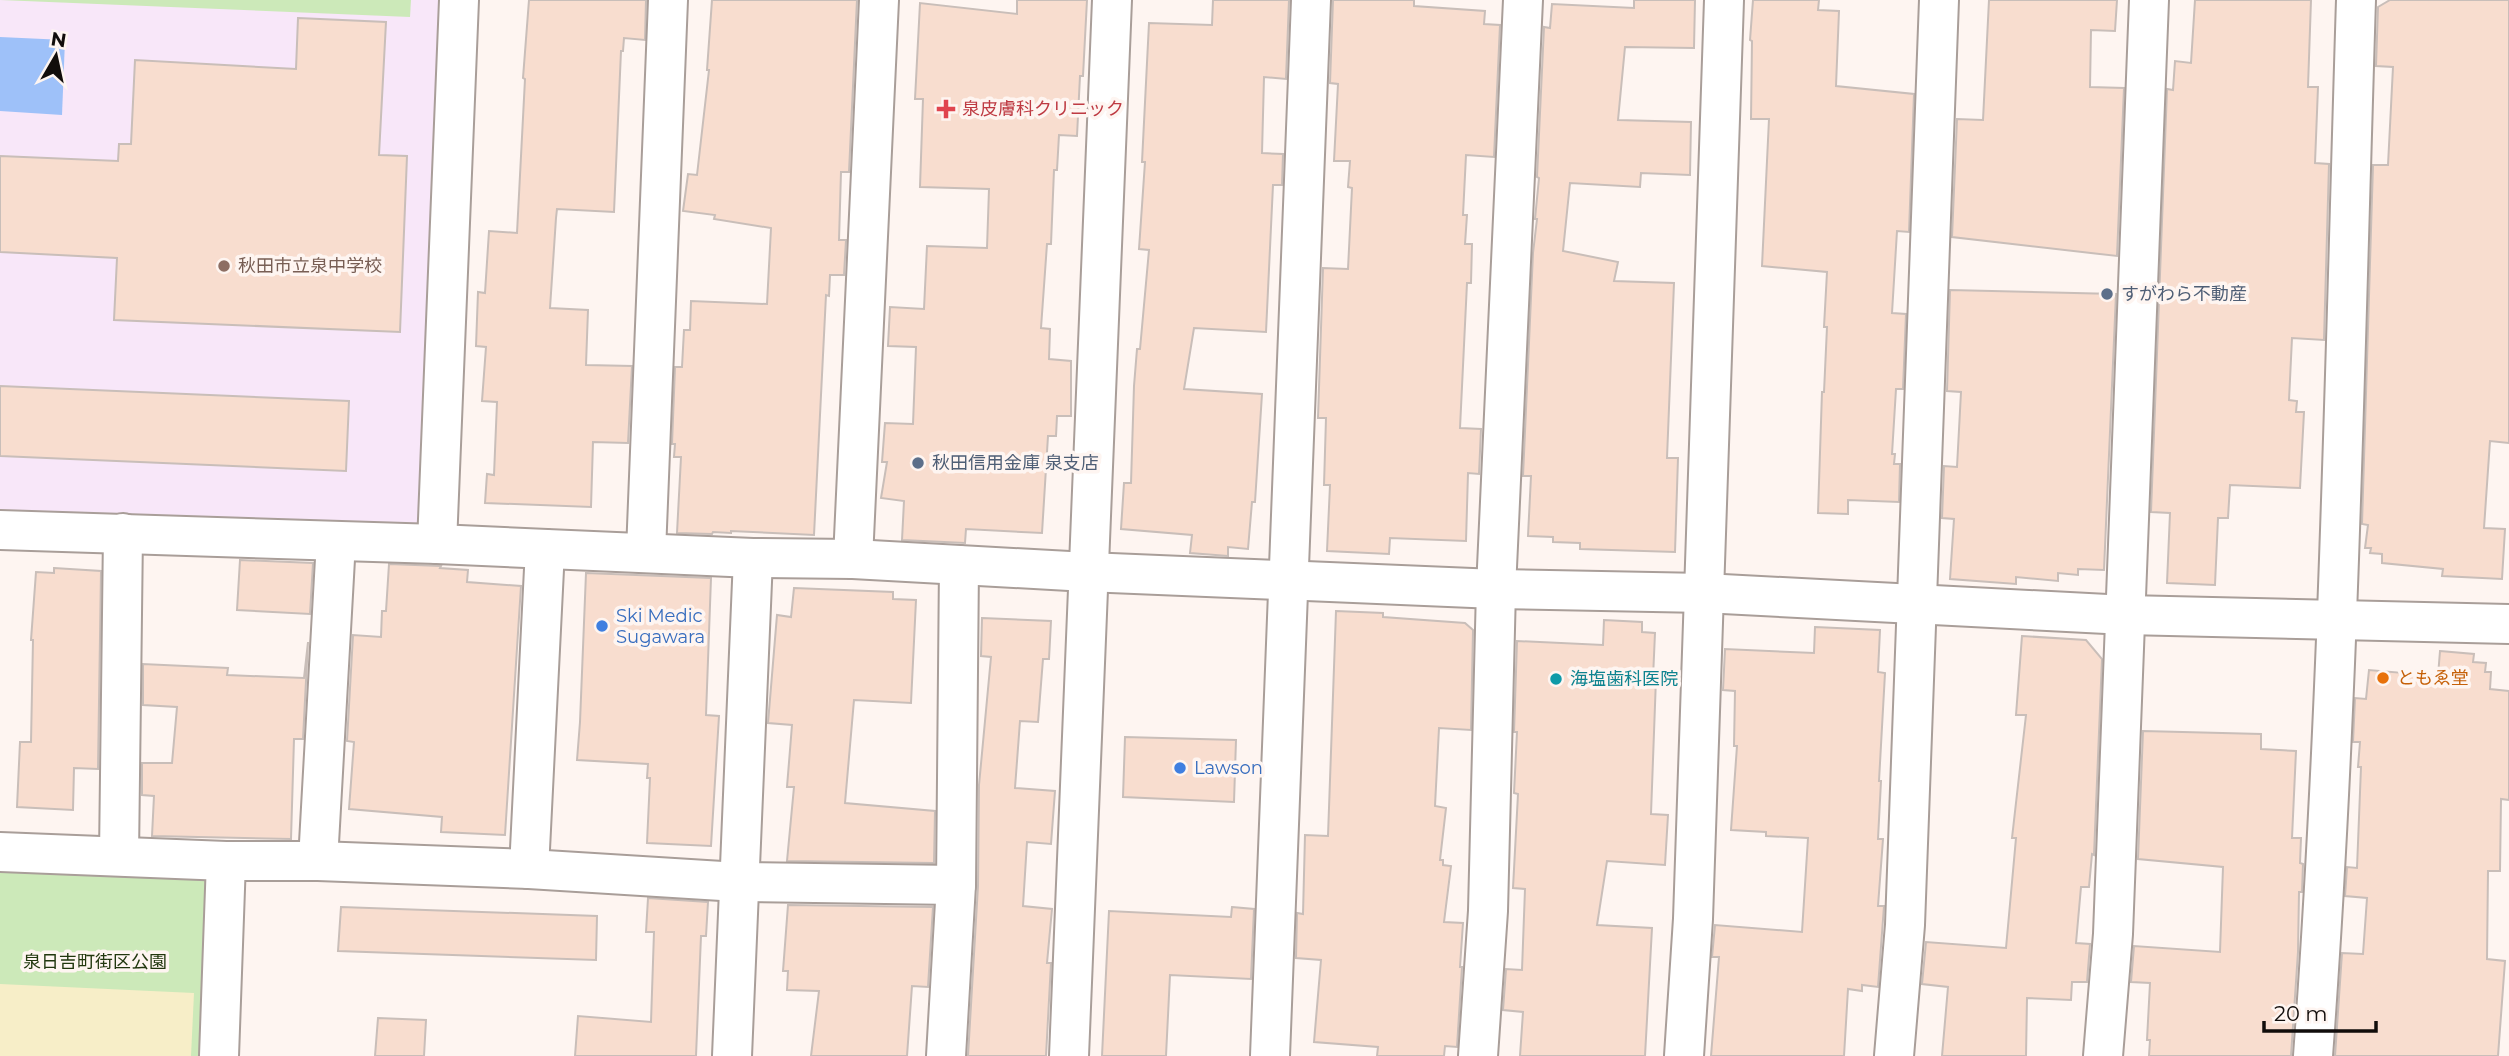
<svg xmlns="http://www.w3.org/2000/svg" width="2509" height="1056" font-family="Montserrat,'Noto Sans JP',sans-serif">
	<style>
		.education { fill: #f8e7f9 }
		.green { fill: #cce9b9 }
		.sand { fill: #f7eec8 }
		.water { fill: #9ec1f9 }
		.building { fill: #f8ddcf; stroke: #c9beb9; stroke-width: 2 }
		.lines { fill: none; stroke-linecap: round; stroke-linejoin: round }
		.minor-casing { stroke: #a99e99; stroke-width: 42 }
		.minor { stroke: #fff; stroke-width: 38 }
		.health-dot { fill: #e0444e; stroke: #fef5f1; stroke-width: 2.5 }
		.education-dot { fill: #8d6e63; stroke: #fef5f1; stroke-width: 2.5 }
		.service-dot { fill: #5c6f8a; stroke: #fef5f1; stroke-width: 2.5 }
		.shop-dot { fill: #3f7fe0; stroke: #fef5f1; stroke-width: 2.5 }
		.food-dot { fill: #e8710a; stroke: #fef5f1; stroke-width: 2.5 }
		.culture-dot { fill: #0f9aa8; stroke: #fef5f1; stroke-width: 2.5 }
		.labels { text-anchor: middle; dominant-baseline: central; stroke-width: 7; stroke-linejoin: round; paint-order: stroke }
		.health-label { font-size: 18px; fill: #be3a42; stroke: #fef5f1; text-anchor: start }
		.education-label { font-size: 18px; fill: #785e54; stroke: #fef5f1; text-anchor: start }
		.service-label { font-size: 18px; fill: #4e5e75; stroke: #fef5f1; text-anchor: start }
		.shop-label { font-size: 18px; fill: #366cbe; stroke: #fef5f1; text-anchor: start }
		.food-label { font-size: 18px; fill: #c56008; stroke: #fef5f1; text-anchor: start }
		.culture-label { font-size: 18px; fill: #0d838f; stroke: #fef5f1; text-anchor: start }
		.park-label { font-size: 18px; fill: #21370e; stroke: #fef5f1 }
	</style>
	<rect width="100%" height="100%" fill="#fef5f1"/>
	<path class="education" d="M0,0h458l-21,544 -437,-12z"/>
	<g class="green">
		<path d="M0,0h411l-1,17z"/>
		<path d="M0,866l202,7 11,14 -6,169h-207z"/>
	</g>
	<path class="sand" d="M0,984l194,9 -3,63h-191z"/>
	<path class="water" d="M0,37l65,3 -3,75 -62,-4z"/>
	<g class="building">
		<path d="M529,0h117l-1,40 -21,-2 -1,13h-2l-7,161 -57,-3 -1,9 -6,90 38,2 -2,55 46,1 -4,77 -35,-1 -2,65 -106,-4 2,-29 7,1 3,-73 -15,-1 4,-54 -10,-1 2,-54 7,1 4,-62 28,2 8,-154 -2,-1z"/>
		<path d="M712,0h145l-8,172h-8l-2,68h7l-2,35h-14l-1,21 -3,-1 -12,240 -83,-4v2l-18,-1 -1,2 -35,-1 4,-76h-7l1,-13h-3l3,-77h7l2,-37h6l1,-29 76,3 4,-76 -57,-9 1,-4 -32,-4 5,-37 9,1 12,-105h-2z"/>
		<path d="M1017,0h70l-4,76h-3l-3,60 -18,-1 -2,35h-3l-3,74h-4l-6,84 9,1 -1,30 22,2v55h-14l-1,20h-8l-6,97 -76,-4 -1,14 -63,-3 2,-39 -23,-3 6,-36h-5l3,-39 28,1 3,-77 -28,-1 2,-39 34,2 3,-63 60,2 2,-59 -69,-2 3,-88h-8l5,-96 97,11z"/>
		<path d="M1213,0h76l-3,79 -22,-2 -2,76 21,1 -1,31h-9l-7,147 -72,-4 -10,61 78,5 -7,108h-3l-4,47 -20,-2v9l-38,-3 2,-18 -71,-6 3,-46h7l3,-97 3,-37h3l9,-99 -10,-1 6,-87h-3l7,-139 63,2z"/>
		<path d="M1333,0h81v6l71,5 -1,13 16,1 -6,132 -28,-2 -3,60h4l-2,29h7l-1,39h-4l-7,145 21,1 -2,45 -11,-1 -2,68 -76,-3 -1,16 -62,-3 3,-66h-6l2,-67h-8l5,-150 25,1 4,-81 -4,-1 2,-26h-16l4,-77 -8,-1z"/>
		<path d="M1634,0h61l-1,48 -69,-1 -7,73 73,2 -1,53 -49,-2 -1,14 -70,-4 -7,68 55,11 -4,19 60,2 -7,175h11l-3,94 -95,-3v-6l-27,-1v-5l-25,-1 3,-60h-8l10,-223 4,-34h-2l4,-41 -2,-1 7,-150 6,1 2,-24 82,4z"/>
		<path d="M1753,0h66l-1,10 21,1 -3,75 78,8 -5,138 -12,-1 -5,82 14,1 -3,75h-7l-4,65h3l-1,10h6l-1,38 -51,-2v14l-30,-1 4,-121h2l3,-65h-3l3,-55 -65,-6 7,-147h-18l1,-78 -2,-1z"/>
		<path d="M1989,0h128l-2,31 -24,-1 -1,57 34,1 -7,168 -165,-19 5,-118 26,1z"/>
		<path d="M2195,0h116l-3,87h10l-3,76 14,1 -5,176 -32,-2 -3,62 8,1 -1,11h8l-4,76 -70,-3 -2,33h-10l-3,67 -48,-2 3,-70 -19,-1 16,-423 6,1 2,-29 16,2z"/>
		<path d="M2390,0h119v443l-19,-2 -6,87 21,1 -3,50 -60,-3 1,-7 -61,-6v-9l-12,-1 1,-5h-6l3,-23 -6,-1 11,-359h15l5,-98 -17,-1 2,-59z"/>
		<path d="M298,18l88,4 -7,133 28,1 -7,176 -286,-12 3,-62 -117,-6v-96l118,5 1,-17h12l4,-84 161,9z"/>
		<path d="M1950,290l166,4 -12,276 -26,-1v6l-20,-2v8l-42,-4v7l-66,-5 4,-60 -12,-1 2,-52 13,1 4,-75 -14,-1z"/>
		<path d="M0,386l349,15 -3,70 -346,-15z"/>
		<path d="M240,560l73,3 -3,51 -73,-4z"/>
		<path d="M389,564l52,2 -1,2 28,2 -1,12 54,4 -16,249 -64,-3 1,-15 -93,-8 5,-67 -7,-1 6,-106 28,2 1,-26h4z"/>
		<path d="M54,568l47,3 -3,198 -24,-1 -1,42 -56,-3 3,-65h11l2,-102h-2l5,-68 18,1z"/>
		<path d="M586,573l125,5 -5,137 13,1 -8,130 -64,-3 3,-65h-3l1,-14 -71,-4 3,-38z"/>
		<path d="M794,588l99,4v7l23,1 -5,103 -57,-3 -9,103 90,8 -1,52 -147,-2 7,-74h-7l5,-62 -24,-2 9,-108 14,2z"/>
		<path d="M1336,611l47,2v4l82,6 8,7 -2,100 -32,-2 -4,78 11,2 -6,52h3v5l8,1 -7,56 19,1 -3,44h2l-5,80 -12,-1 -1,10h-67l1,-9 -64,-5 7,-82 -25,-2 1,-45 6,1 2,-79 23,1z"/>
		<path d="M982,618l69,3 -2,38h-6l-5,63 -18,-1 -5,67 40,3 -4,53 -24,-2 -4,64 29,3 -5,54h4l-5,93h-78l10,-170 1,-101 12,-128 -10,-1z"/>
		<path d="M1604,620l38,2v10l13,1 -2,45h3l-5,136 17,1 -3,50 -58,-4 -10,64 55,3 -7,128h-125l3,-44 -20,-2 3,-41 16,1 3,-81 -12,-1 5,-94 -4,-1 3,-61h-3l3,-91 86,4z"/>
		<path d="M1815,627l65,3 -2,42 7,1 -6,108h2l-3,58h5l-5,67h6l-6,81 -16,-2v6l-14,-2 -4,67h-133l8,-99h-7l3,-32 87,7 6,-94 -42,-2v-4l-35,-2 6,-84h-3l1,-55 -12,-1 2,-41 89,4z"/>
		<path d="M2022,636l64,4 16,19 -8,196 -2,-1 -3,33h-8l-5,56 14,1 -3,38h-15l-1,18 -44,-2 -1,58h-84l6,-69 -26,-3 4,-42 80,6 10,-110h-4l14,-123h-10z"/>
		<path d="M308,642l-5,97h-9l-3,100 -139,-3 2,-40 -12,-1v-32h30l5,-56 -34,-2v-41l85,4 -1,7 77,3z"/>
		<path d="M2440,651l34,3 -1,8 13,1 -1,9h6l-1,17 19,2v109l-8,-1 -1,72h-12l-1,88 18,2 -7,95h-163l7,-103 21,1 4,-56 -22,-2 2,-29 10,1 4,-101h-3l2,-25h-7l2,-44 11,1 3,-29 69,6z"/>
		<path d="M2143,731l118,3v15l35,2 -4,87h9l-1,25 3,1 -1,28h-3l-1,60 -7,104h-142l1,-16h-3l3,-57 -19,-1 3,-36 86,6 3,-85 -85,-8z"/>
		<path d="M1125,737l111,3 -2,62 -111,-5z"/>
		<path d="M648,898l60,4 -2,34h-5l-5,120h-121l3,-40 73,6 3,-90h-8z"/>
		<path d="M788,905l145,2 -5,80 -16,-1 -5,70h-96l8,-65 -32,-1 1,-19h-5z"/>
		<path d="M341,907l256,9 -1,44 -258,-9z"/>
		<path d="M1232,907l22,2 -3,70 -81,-4 -4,81h-64l7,-145 122,6z"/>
		<path d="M378,1018l48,2 -2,36h-49z"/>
	</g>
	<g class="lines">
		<g class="minor-casing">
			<g id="minor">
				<path d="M0,530l437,14 316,14 100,1 234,13 409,17 208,4 422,22 383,9"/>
				<path d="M437,544l22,-544"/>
				<path d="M646,552l22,-552"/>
				<path d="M853,559l26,-559"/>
				<path d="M0,852l226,9h92l211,8 209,13 218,3"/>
				<path d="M119,856l4,-323"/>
				<path d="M318,861l18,-320"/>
				<path d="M529,869l16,-320"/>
				<path d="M219,1056l7,-195"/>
				<path d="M732,1056l21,-498"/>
				<path d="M946,1056l10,-171 3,-320"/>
				<path d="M1069,1056l43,-1056"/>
				<path d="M1270,1056l41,-1056"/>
				<path d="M1478,1056l10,-145 8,-322 27,-589"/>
				<path d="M1684,1056l9,-137 31,-919"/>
				<path d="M1894,1056l11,-131 34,-925"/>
				<path d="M2103,1056l10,-122 36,-934"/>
				<path d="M2313,1056c26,-351 32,-704 43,-1056"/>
			</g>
		</g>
		<use href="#minor" class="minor"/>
	</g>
	<path class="health-dot" d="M942.5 98.5h7v7h7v7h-7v7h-7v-7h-7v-7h7z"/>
	<circle class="education-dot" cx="224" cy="266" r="7"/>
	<g class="service-dot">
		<circle cx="2107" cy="294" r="7"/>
		<circle cx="918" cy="463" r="7"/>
	</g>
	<g class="shop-dot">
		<circle cx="602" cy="626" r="7"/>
		<circle cx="1180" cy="768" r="7"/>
	</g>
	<circle class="food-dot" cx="2383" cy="678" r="7"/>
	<circle class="culture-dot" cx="1556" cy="679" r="7"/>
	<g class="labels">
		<g class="health-label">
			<text x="962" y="109">泉皮膚科クリニック</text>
		</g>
		<g class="education-label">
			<text x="238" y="266">秋田市立泉中学校</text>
		</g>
		<g class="service-label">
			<text x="2121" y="294">すがわら不動産</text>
			<text x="932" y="463">秋田信用金庫 泉支店</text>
		</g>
		<g class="shop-label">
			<text x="616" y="616">Ski Medic<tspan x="616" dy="21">Sugawara</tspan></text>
			<text x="1194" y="768">Lawson</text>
		</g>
		<g class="food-label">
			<text x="2397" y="678">ともゑ堂</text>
		</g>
		<g class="culture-label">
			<text x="1570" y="679">海塩歯科医院</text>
		</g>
		<g class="park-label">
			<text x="95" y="962">泉日吉町街区公園</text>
		</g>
	</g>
	<g transform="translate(56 56) rotate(9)" stroke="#fef5f1" stroke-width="5" paint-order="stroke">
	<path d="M0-5L12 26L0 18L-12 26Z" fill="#110d0b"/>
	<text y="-10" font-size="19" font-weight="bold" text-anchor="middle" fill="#110d0b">N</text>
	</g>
	<path d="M2264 1021v10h112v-10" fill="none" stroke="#110d0b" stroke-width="3.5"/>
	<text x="2274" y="1021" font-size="21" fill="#110d0b" stroke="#fef5f1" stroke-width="5" paint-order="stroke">20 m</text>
</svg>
